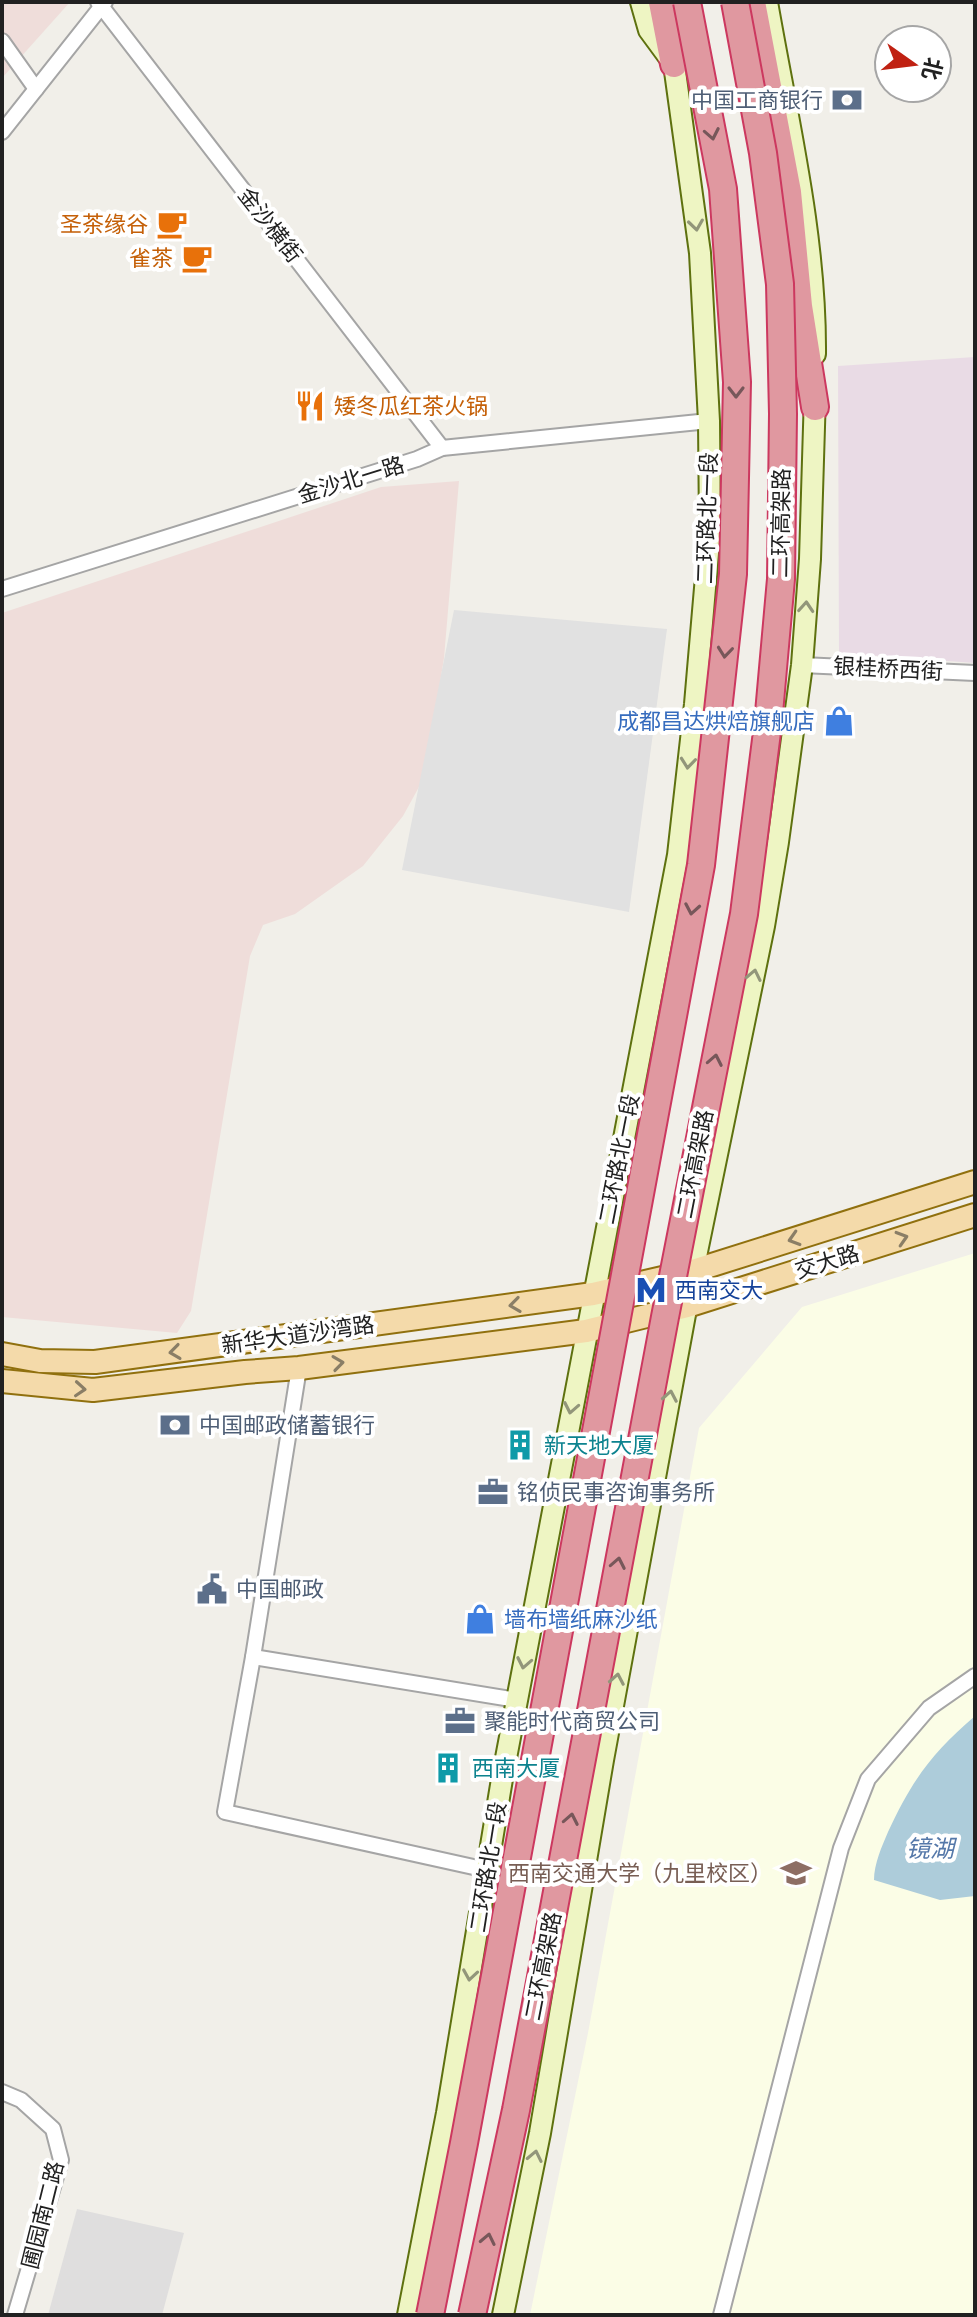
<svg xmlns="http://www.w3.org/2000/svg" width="977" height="2317" font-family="Montserrat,'Noto Sans SC',sans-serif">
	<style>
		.residential { fill: #dfdede }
		.commercial { fill: #efddda }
		.industrial { fill: #e9dbe5 }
		.education { fill: #fbfde6 }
		.parking { fill: #e1e1e1 }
		.water { fill: #adccda }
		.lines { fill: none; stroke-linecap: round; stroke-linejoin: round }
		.street-casing { stroke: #a5a5a5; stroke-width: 18 }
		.secondary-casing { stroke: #5e710f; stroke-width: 24 }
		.primary-casing { stroke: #90700e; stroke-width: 26 }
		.highway-casing { stroke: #cc385f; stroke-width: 30 }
		.street { stroke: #fff; stroke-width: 14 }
		.secondary { stroke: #eef5c3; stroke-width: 20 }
		.primary { stroke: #f4daaa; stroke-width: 22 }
		.highway { stroke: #e098a0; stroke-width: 26 }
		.highway-bridge-casing { stroke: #cc385f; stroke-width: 30; stroke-linecap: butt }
		.highway-bridge { stroke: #e098a0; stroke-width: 26 }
		.oneway { stroke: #77575a }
		.oneway2 { stroke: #92967a }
		.oneway3 { stroke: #8a7e66 }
		.labels { text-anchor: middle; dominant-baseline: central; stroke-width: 8; stroke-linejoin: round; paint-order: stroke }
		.service-label { font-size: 22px; fill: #4e5e75; stroke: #fff; text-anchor: start }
		.food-label { font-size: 22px; fill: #c56008; stroke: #fff; text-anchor: end }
		.street-label { font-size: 22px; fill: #212121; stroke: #fff }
		.shop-label { font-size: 22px; fill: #366cbe; stroke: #fff; text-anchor: end }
		.transit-label { font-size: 22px; fill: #164399; stroke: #fff; text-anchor: start }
		.culture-label { font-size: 22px; fill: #0d838f; stroke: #fff; text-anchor: start }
		.education-label { font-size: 22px; fill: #785e54; stroke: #fff; text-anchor: end }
		.water-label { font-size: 24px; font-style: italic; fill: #5578a9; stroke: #fff }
	</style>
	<rect width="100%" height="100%" fill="#f1efe9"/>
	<path class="residential" d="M77,2209l107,24 -22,82h-114z"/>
	<g class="commercial">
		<path d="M2,2h68l-68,76z"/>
		<path d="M459,481l-15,177 -19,118 -22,40 -40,50 -68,48 -32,11 -13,31 -59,355 -14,22 -175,-16v-704l379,-126z"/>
	</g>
	<path class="industrial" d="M975,357v306l-136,-10 -1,-287z"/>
	<path class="education" d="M975,1253v1062h-445l58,-282 111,-605 103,-121z"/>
	<path class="parking" d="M454,610l213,19 -38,283 -227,-42z"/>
	<path class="water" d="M975,1716v180l-35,4 -66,-20c0,-16 8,-34 14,-48 24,-52 44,-79 87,-116z"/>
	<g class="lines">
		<g class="street-casing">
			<g id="street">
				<path d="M98,2l344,446"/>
				<path d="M2,41l34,48"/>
				<path d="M2,132l103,-130"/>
				<path d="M2,589l415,-130 25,-11 267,-27"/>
				<path d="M802,665l173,8"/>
				<path d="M299,1368l-46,289 -28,155 262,58"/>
				<path d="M253,1657l264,43"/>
				<path d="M2,2092l19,8 32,29 8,31 -46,155"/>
				<path d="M721,2315l120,-467 27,-69 61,-71 46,-32"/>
			</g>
		</g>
		<g class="secondary-casing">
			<g id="secondary">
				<path d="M767,2c20,116 49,234 48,352"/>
				<path d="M408,2315l39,-202 55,-334 176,-924 17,-151 15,-174 -1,-109 -9,-168 -26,-189 -25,-34 -8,-28"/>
				<path d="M503,2315l37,-182 63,-373 90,-489 71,-345 14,-84 24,-177 8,-106 5,-165"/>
			</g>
		</g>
		<g class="primary-casing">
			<g id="primary">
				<path d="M2,1354l38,7 55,1 498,-68 100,-23 282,-89"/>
				<path d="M2,1381l91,9 152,-18 54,-4 287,-37 101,-25 288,-91"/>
			</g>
		</g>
		<g class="highway-casing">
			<g id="highway">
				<path d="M662,2l12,62"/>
				<path d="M752,2l36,190 11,114 16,101"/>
			</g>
		</g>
		<use href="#street" class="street"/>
		<use href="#secondary" class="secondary"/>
		<use href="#primary" class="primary"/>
		<use href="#highway" class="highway"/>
		<g class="highway-bridge-casing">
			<g id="highway-bridge">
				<path d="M430,2315l34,-172 237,-1278 32,-291 4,-192 -14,-193 -36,-187"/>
				<path d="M472,2315l44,-205 149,-793 79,-403 24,-190 13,-145 2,-165 -3,-130 -17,-131 -28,-151"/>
			</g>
		</g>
		<use href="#highway-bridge" class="highway-bridge"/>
	</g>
	<defs><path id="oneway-chevron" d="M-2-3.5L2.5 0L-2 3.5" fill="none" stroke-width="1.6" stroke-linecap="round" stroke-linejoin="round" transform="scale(2)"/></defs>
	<g class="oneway">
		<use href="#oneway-chevron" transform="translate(712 134) rotate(79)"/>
		<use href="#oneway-chevron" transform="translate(736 392) rotate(90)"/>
		<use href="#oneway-chevron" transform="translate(725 652) rotate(96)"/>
		<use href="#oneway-chevron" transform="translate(692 909) rotate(100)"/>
		<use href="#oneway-chevron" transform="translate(715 1060) rotate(-79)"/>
		<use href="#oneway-chevron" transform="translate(618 1563) rotate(-79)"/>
		<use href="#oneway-chevron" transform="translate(571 1819) rotate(-79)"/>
		<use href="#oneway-chevron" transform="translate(488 2239) rotate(-78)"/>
	</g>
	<g class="oneway2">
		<use href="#oneway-chevron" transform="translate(696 225) rotate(82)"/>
		<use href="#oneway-chevron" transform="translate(806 607) rotate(-86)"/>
		<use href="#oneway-chevron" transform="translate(688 763) rotate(96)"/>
		<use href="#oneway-chevron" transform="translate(754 975) rotate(-78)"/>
		<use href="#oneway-chevron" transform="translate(670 1396) rotate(-80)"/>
		<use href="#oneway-chevron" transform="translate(571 1408) rotate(101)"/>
		<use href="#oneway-chevron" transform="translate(524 1663) rotate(101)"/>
		<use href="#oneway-chevron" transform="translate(617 1679) rotate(-80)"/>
		<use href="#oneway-chevron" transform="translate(470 1975) rotate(99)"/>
		<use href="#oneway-chevron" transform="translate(535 2156) rotate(-78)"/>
	</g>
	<g class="oneway3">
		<use href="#oneway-chevron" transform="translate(902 1238) rotate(-17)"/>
		<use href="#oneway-chevron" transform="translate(794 1239) rotate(163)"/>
		<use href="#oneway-chevron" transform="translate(515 1305) rotate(172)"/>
		<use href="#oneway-chevron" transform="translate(175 1352) rotate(172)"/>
		<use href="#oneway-chevron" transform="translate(338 1363) rotate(-8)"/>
		<use href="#oneway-chevron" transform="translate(80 1389) rotate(4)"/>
	</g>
	<defs>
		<g id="bank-bare" transform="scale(2.4)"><path d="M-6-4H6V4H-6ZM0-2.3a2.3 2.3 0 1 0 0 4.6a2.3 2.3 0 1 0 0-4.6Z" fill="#5c6f8a" stroke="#fff" stroke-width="2.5" paint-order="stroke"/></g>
		<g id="cafe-bare" transform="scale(2.4)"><path d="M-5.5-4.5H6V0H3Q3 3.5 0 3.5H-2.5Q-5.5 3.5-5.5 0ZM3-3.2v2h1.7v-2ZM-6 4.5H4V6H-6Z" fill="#e8710a" stroke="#fff" stroke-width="2.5" paint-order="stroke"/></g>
		<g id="restaurant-bare" transform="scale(2.4)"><path d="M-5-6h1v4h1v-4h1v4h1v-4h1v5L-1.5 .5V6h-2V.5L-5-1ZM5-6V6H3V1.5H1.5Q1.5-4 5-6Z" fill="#e8710a" stroke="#fff" stroke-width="2.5" paint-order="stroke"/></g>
		<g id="shop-bare" transform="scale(2.4)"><path d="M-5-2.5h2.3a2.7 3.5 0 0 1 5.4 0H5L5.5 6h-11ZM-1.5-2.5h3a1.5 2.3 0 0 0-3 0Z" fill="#3f7fe0" stroke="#fff" stroke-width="2.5" paint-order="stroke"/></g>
		<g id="metro-bare" transform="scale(2.4)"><path d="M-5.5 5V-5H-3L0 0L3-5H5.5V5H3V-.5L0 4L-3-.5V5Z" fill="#1a4fb4" stroke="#fff" stroke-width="2.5" paint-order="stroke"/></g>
		<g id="building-bare" transform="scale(2.4)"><path d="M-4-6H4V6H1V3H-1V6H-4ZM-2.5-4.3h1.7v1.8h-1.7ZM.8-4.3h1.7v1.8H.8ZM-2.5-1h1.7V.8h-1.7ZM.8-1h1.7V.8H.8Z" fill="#0f9aa8" stroke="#fff" stroke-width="2.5" paint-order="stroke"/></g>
		<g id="office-bare" transform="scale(2.4)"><path d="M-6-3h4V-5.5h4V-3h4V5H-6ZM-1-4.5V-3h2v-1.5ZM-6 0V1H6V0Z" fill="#5c6f8a" stroke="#fff" stroke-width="2.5" paint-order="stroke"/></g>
		<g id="civic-bare" transform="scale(2.4)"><path d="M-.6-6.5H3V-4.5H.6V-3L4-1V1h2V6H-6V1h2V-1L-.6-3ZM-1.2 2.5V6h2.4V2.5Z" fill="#5c6f8a" stroke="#fff" stroke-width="2.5" paint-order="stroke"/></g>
		<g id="university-bare" transform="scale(2.4)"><path d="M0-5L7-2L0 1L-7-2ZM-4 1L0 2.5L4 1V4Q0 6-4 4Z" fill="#8d6e63" stroke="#fff" stroke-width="2.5" paint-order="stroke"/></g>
	</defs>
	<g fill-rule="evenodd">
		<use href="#bank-bare" x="847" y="100"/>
		<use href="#cafe-bare" x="172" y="224"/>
		<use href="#cafe-bare" x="197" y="258"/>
		<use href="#restaurant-bare" x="310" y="406"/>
		<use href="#shop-bare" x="839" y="721"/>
		<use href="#metro-bare" x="651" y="1290"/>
		<use href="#bank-bare" x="175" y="1425"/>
		<use href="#building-bare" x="520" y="1445"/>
		<use href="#office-bare" x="493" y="1492"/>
		<use href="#civic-bare" x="212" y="1589"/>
		<use href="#shop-bare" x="480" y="1619"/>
		<use href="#office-bare" x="460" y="1721"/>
		<use href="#building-bare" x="448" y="1768"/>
		<use href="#university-bare" x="796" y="1873"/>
	</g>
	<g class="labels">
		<g class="service-label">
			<text x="823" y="100" text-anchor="end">中国工商银行</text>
			<text x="199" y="1425">中国邮政储蓄银行</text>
			<text x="517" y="1492">铭侦民事咨询事务所</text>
			<text x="236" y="1589">中国邮政</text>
			<text x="484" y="1721">聚能时代商贸公司</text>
		</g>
		<g class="food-label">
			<text x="148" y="224">圣茶缘谷</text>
			<text x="173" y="258">雀茶</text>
			<text x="334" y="406" text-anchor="start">矮冬瓜红茶火锅</text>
		</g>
		<g class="street-label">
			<text transform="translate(270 225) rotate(52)">金沙横街</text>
			<text transform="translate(351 480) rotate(-17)">金沙北一路</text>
			<text transform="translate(707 518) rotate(-88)">二环路北一段</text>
			<text transform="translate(781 523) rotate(-89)">二环高架路</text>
			<text transform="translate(888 669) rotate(3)">银桂桥西街</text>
			<text transform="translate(619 1159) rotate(-79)">二环路北一段</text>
			<text transform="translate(695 1164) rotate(-79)">二环高架路</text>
			<text transform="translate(827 1262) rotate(-17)">交大路</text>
			<text transform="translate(298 1335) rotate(-8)">新华大道沙湾路</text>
			<text transform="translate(488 1867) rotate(-81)">二环路北一段</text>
			<text transform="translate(543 1966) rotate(-79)">二环高架路</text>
			<text transform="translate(43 2215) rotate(-76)">圃园南二路</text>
		</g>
		<g class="shop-label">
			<text x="815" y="721">成都昌达烘焙旗舰店</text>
			<text x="504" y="1619" text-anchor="start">墙布墙纸麻沙纸</text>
		</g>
		<g class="transit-label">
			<text x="675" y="1290">西南交大</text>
		</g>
		<g class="culture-label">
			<text x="544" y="1445">新天地大厦</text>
			<text x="472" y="1768">西南大厦</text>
		</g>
		<g class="education-label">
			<text x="772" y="1873">西南交通大学（九里校区）</text>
		</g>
		<g class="water-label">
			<text x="930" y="1848">镜湖</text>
		</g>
	</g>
	<rect width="977" height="2317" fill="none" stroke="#212121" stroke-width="8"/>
	<g transform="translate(913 64) rotate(104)"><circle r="38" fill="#ffffff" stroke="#a6a6a6" stroke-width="2"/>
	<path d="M0-6L14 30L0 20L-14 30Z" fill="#c02112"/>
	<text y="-12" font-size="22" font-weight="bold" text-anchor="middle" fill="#212121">北</text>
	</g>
</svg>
